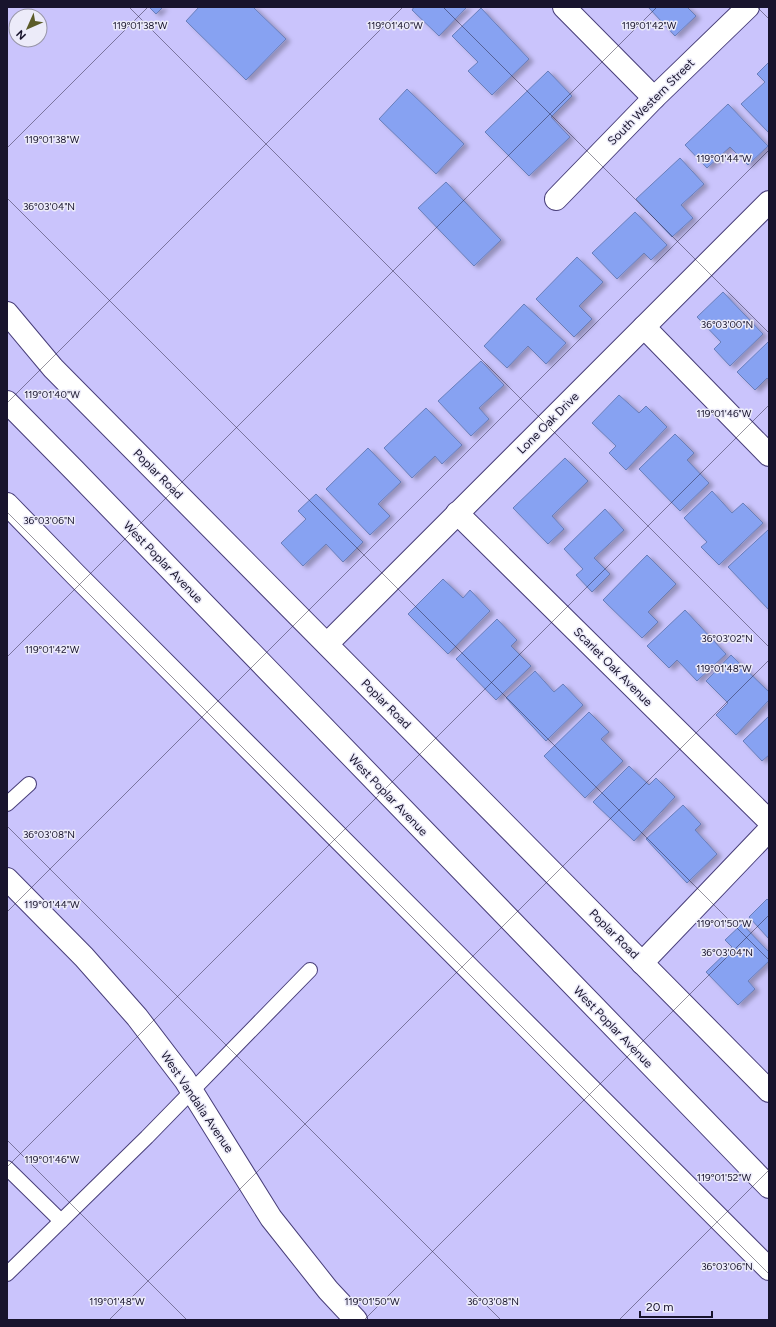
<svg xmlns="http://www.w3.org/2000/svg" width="776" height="1327" font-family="Figtree,sans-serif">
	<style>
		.building { fill: #87a2f2; stroke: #697eba; filter: url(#shadow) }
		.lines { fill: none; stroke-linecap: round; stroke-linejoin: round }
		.service-casing { stroke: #483e79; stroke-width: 16 }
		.minor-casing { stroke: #483e79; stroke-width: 24 }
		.secondary-casing { stroke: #483e79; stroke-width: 24 }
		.service { stroke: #fff; stroke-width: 14 }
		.minor { stroke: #fff; stroke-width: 22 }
		.secondary { stroke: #fff; stroke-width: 22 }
		.ticks { fill: none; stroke: #18142d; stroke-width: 1; stroke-opacity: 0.45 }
		.labels { text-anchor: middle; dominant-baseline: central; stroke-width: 3; stroke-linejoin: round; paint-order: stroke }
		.street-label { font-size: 12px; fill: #18142d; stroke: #ecebf9 }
		.ticks-label { font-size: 10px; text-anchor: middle; fill: #18142d; stroke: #ecebf9; stroke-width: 3; stroke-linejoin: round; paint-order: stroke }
	</style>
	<defs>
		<filter id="shadow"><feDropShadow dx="4.5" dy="2.5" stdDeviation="2" flood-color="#0004"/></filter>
	</defs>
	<rect width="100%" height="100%" fill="#cac4fc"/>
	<g class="building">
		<path d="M149,7h14l-7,7z"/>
		<path d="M199,7h54l33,32 -40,41 -60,-59z"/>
		<path d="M414,7h53l-28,29 -27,-26z"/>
		<path d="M648,7h39l9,9 -21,20z"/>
		<path d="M481,8l48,51 -37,36 -24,-24 10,-9 -26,-26z"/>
		<path d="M769,62v71l-28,-29 24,-22 -8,-8z"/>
		<path d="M548,71l24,25 -21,21 19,20 -41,39 -44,-44z"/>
		<path d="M407,89l57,55 -28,30 -57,-55z"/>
		<path d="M728,104l40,42 -20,19 -18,-18 -23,21 -22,-23z"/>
		<path d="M680,158l24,26 -23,21 12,13 -21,19 -36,-38z"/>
		<path d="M446,182l55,58 -27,26 -56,-58z"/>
		<path d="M635,212l32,33 -16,15 -7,-7 -27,26 -25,-26z"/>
		<path d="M577,257l26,25 -24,24 13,13 -18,18 -38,-38z"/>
		<path d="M723,292l40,42 -33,32 -16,-17 7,-7 -24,-25z"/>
		<path d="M524,304l42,39 -20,21 -18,-18 -21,22 -23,-22z"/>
		<path d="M769,341v39l-2,-2 -12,12 -18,-18z"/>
		<path d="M481,361l23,24 -25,23 10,11 -18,17 -33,-35z"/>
		<path d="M619,395l20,18 7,-7 21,21 -41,43 -17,-17 7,-7 -24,-23z"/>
		<path d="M426,408l36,37 -20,19 -7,-8 -23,22 -28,-30z"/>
		<path d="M675,434l19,19 -7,7 22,23 -29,28 -41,-42z"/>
		<path d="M368,448l33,34 -23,22 12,12 -20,19 -44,-46z"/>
		<path d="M565,458l23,23 -36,35 12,13 -16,15 -35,-36z"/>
		<path d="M712,491l20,22 11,-10 20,20 -44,42 -18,-18 6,-5 -23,-24z"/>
		<path d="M316,494l47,48 -20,20 -17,-18 -23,22 -22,-23 25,-24 -8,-8z"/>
		<path d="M605,509l19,21 -30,28 16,16 -18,18 -16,-17 7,-6 -19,-20z"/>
		<path d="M769,529v81l-41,-43z"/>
		<path d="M647,555l29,29 -28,28 10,10 -16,16 -39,-38z"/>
		<path d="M443,579l20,19 7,-8 20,21 -42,43 -40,-40z"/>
		<path d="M685,610l41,44 -29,27 -20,-21 -8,8 -22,-22z"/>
		<path d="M497,619l20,21 -6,6 20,20 -35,34 -40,-41z"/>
		<path d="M731,655l38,37v8l-33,35 -20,-20 12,-12 -22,-22z"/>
		<path d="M535,671l19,21 9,-8 20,21 -37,36 -40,-43z"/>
		<path d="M589,712l20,20 -8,7 22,22 -38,37 -41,-42z"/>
		<path d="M769,716v39l-7,6 -19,-20z"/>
		<path d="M629,766l20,19 7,-7 19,19 -41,44 -41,-39z"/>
		<path d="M683,805l18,19 -6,6 22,24 -30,29 -41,-44z"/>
		<path d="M767,899l2,2v38l-20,-22z"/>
		<path d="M742,924l27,28v9l-21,20 7,8 -17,16 -32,-33 26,-25 -7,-7z"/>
	</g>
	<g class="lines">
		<g class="service-casing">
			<g id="service">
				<path d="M7,804l22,-20"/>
				<path d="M7,1168l54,53"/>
				<path d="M7,1274l140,-137 163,-167"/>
			</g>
		</g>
		<g class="minor-casing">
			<g id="minor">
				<path d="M564,7l90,91"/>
				<path d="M556,199l98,-101 94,-91"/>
				<path d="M7,313l46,55 716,723"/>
				<path d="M644,327l125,128"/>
				<path d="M457,513l312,308"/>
				<path d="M327,644l442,-442"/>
				<path d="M7,879l77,78 53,60 48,63 86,138 57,72 28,30"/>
				<path d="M642,963l127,-133"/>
			</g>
		</g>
		<g class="secondary-casing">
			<g id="secondary">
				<path d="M7,402l68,69 694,716"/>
				<path d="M7,504l69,71 693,694"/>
			</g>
		</g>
		<use href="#service" class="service"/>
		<use href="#minor" class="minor"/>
		<use href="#secondary" class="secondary"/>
	</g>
	<path class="ticks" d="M129,7l640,640M443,7l326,326M757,7l12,12M7,148l141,-141M7,198l762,762M7,403l396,-396M7,512l762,762M7,657l650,-650M7,826l494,494M7,912l762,-762M7,1140l180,180M7,1167l762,-762M109,1320l660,-660M364,1320l405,-405M619,1320l150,-150"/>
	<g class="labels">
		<g class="street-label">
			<text transform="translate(651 102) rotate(-45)">South Western Street</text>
			<text transform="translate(548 423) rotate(-45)">Lone Oak Drive</text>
			<text transform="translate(158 474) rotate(45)">Poplar Road</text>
			<text transform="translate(163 562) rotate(46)">West Poplar Avenue</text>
			<text transform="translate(613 667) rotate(45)">Scarlet Oak Avenue</text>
			<text transform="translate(386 704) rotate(45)">Poplar Road</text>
			<text transform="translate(388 795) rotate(46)">West Poplar Avenue</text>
			<text transform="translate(614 934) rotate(45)">Poplar Road</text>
			<text transform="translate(613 1027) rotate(46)">West Poplar Avenue</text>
			<text transform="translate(197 1102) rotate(56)">West Vandalia Avenue</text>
		</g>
	</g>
	<g class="ticks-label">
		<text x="140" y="29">119°01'38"W</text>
		<text x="395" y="29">119°01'40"W</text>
		<text x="649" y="29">119°01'42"W</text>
		<text x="52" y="143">119°01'38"W</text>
		<text x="724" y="162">119°01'44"W</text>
		<text x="49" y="210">36°03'04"N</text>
		<text x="727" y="328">36°03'00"N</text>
		<text x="52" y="398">119°01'40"W</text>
		<text x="724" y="417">119°01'46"W</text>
		<text x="49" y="524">36°03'06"N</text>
		<text x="727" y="642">36°03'02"N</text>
		<text x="52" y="653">119°01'42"W</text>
		<text x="724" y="672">119°01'48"W</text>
		<text x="49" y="838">36°03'08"N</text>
		<text x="52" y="908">119°01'44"W</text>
		<text x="724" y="927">119°01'50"W</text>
		<text x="727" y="956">36°03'04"N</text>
		<text x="52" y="1163">119°01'46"W</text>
		<text x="724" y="1181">119°01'52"W</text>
		<text x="727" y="1270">36°03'06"N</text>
		<text x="117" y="1305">119°01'48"W</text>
		<text x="372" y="1305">119°01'50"W</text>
		<text x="493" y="1305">36°03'08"N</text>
	</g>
	<rect width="776" height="1327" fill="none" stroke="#18142d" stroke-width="16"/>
	<g transform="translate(28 28) rotate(225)"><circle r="19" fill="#ecebf9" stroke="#9795a7"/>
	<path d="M0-3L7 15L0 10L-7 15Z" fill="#5b5b28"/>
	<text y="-6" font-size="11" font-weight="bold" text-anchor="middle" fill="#18142d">N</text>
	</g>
	<path d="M640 1311v6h72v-6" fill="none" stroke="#18142d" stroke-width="2"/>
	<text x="646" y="1311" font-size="12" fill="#18142d" stroke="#ecebf9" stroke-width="3" paint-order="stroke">20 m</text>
</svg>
